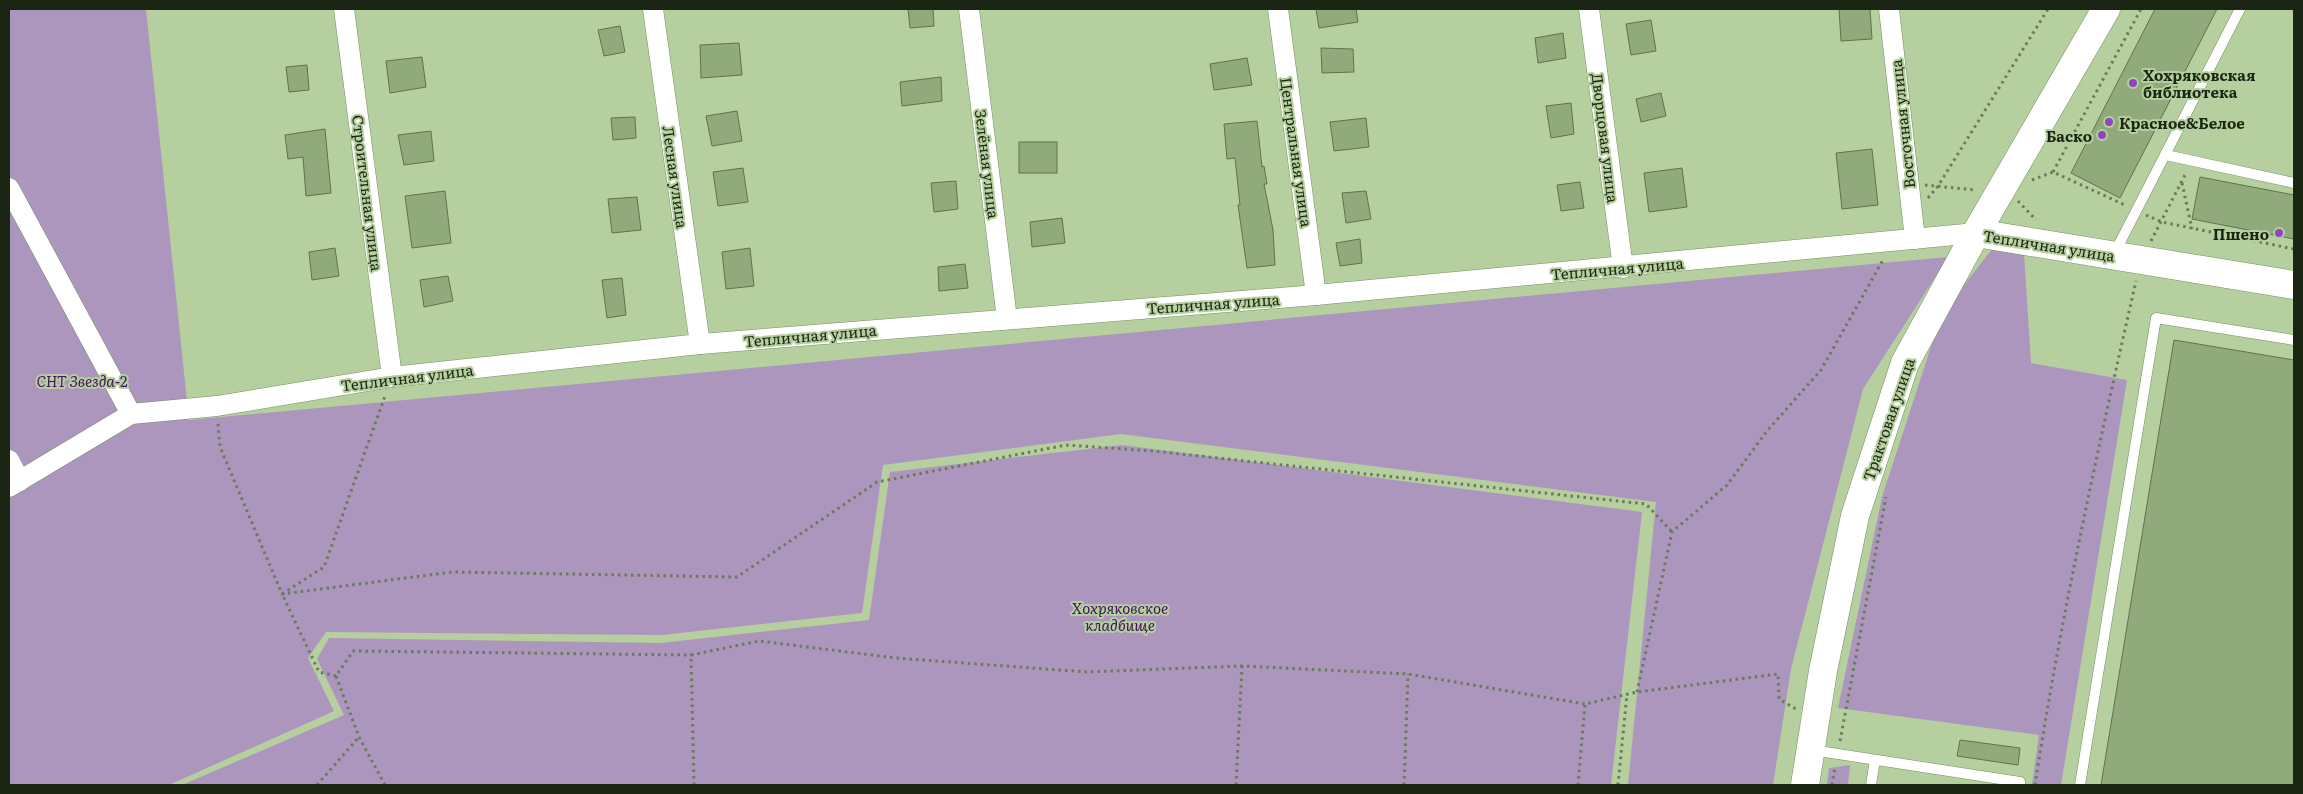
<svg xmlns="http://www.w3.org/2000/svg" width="2303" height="794" font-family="Literata,serif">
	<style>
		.green { fill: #ad96be }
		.building { fill: #91aa7c; stroke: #5d7448 }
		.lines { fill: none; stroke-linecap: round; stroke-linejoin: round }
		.lane-casing { stroke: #788f63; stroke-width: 11 }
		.street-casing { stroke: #788f63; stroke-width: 21 }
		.secondary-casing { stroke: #788f63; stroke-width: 29 }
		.path { stroke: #697b5a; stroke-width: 3; stroke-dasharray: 2.5 4; stroke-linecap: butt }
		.lane { stroke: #fff; stroke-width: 10 }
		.street { stroke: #fff; stroke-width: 20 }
		.secondary { stroke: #fff; stroke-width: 28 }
		.poi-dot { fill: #8f47ba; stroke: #b5cf9f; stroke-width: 2 }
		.labels { text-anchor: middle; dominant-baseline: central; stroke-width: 4; stroke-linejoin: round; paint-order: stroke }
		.poi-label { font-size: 15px; font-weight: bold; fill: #1b2513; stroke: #b5cf9f; text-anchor: start }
		.street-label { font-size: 15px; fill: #1b2513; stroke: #b5cf9f }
		.park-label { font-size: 15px; font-style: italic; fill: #44115f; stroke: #b5cf9f }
	</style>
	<rect width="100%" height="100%" fill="#b5cf9f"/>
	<g class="green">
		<path d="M9,9h137l43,411 1759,-163 -85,132 -72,280 -18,116h-145l28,-283 -535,-68 -238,31 -21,148 -200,22 -336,-3 -18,26 26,53 -165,74h-160z"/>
		<path d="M1993,248l31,6 7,109 96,17 -66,405h-29l7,-50 -201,-27 44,-211 60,-184z"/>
		<path d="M1122,445l520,67 -31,273h-1429l162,-70 -27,-56 12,-21 332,5 208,-23 21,-148z"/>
		<path d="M1850,765l-2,20h-21l2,-17z"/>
	</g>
	<g class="building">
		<path d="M908,9h25l1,17 -24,2z"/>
		<path d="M1316,9h40l2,13 -39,6z"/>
		<path d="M1839,9h31l2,30 -31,2z"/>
		<path d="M2155,9h62l-97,189 -49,-25z"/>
		<path d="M1651,20l5,31 -25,4 -5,-31z"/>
		<path d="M620,26l5,26 -21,4 -6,-26z"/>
		<path d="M1563,33l3,25 -28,5 -3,-25z"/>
		<path d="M739,43l3,32 -41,3 -1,-33z"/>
		<path d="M1321,48l32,1 1,23 -32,1z"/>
		<path d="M422,57l4,30 -36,6 -4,-32z"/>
		<path d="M1247,58l5,27 -38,5 -4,-26z"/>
		<path d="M307,65l2,25 -20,2 -3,-25z"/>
		<path d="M941,77l1,24 -40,5 -2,-24z"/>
		<path d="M1661,93l5,23 -25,6 -5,-23z"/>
		<path d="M1571,103l3,31 -23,4 -5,-32z"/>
		<path d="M737,111l5,30 -30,5 -6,-30z"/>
		<path d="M635,117l1,21 -23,2 -2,-22z"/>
		<path d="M1366,118l3,29 -35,4 -4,-29z"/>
		<path d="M1257,121l5,46 2,-1 3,18h-3l9,46 2,35 -28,3 -9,-63h2l-5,-47 -8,1 -3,-35z"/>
		<path d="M325,129l6,64 -25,3 -3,-39 -15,2 -3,-24z"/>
		<path d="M431,131l3,30 -30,4 -6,-30z"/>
		<rect x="1019" y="142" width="38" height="31"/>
		<path d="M1872,149l6,56 -36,4 -6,-56z"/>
		<path d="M743,168l5,34 -30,4 -5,-34z"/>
		<path d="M1682,168l5,39 -38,5 -5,-39z"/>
		<path d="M2200,177l94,18v44l-102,-20z"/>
		<path d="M956,181l2,28 -24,3 -3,-29z"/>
		<path d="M1580,182l4,26 -23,3 -4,-26z"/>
		<path d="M445,191l6,52 -39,5 -7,-52z"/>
		<path d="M1366,191l5,28 -25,4 -4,-30z"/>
		<path d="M637,197l4,33 -29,3 -4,-34z"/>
		<path d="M1062,218l3,25 -33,4 -2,-25z"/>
		<path d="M1360,239l2,24 -22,3 -4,-23z"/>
		<path d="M335,248l4,28 -27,4 -3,-28z"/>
		<path d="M750,248l4,38 -28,3 -4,-37z"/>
		<path d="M965,264l3,24 -29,3 -1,-24z"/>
		<path d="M448,276l5,25 -29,6 -4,-27z"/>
		<path d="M622,278l4,37 -19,3 -5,-38z"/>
		<path d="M2174,340l120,20v425h-193z"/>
		<path d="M1960,740l60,8 -2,17 -61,-9z"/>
	</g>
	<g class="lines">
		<g class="lane-casing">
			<g id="lane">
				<path d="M2166,155l128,28"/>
				<path d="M2114,254l126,-245"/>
				<path d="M1812,750l208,32v3"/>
				<path d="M1871,785l4,-25"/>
				<path d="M2080,785l76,-467 138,22"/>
			</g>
		</g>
		<g class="street-casing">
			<g id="street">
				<path d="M344,9l48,368"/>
				<path d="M653,9l47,335"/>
				<path d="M969,9l38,310"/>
				<path d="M1278,9l38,286"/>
				<path d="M1589,9l34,259"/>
				<path d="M1889,9l26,230"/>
				<path d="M9,188l122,226"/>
				<path d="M9,460l11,21"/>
				<path d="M9,487l122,-73 86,-8 175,-29 308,-33 616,-49 660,-62"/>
			</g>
		</g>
		<g class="secondary-casing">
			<g id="secondary">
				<path d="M1976,233l318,52"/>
				<path d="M1805,785l18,-114 32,-155 50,-153 71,-130 130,-224"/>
			</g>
		</g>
		<g class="path">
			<path d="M2053,172l88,-163"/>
			<path d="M2032,180l21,-8 72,33"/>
			<path d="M2182,183l10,46"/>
			<path d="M1925,185l51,5"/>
			<path d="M1928,198l10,-12 110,-177"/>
			<path d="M2018,201l18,19"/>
			<path d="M2146,215l16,7 132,27"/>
			<path d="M2151,241l35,-68"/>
			<path d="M218,424l2,23 62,147 170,-22 285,5 140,-95 189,-37 87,6 493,53 26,28"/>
			<path d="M336,676l-17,-4 -37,-78 42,-27 61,-171"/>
			<path d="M1637,692l35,-160 55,-47 40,-54 54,-61 62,-110"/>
			<path d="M1840,741l46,-244"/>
			<path d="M317,785l42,-48"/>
			<path d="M385,785l-26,-48 -23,-61 17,-25 338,4"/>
			<path d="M694,785l-3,-130 68,-14 137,17 191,14 155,-6 166,8 177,30"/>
			<path d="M1236,785l6,-119"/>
			<path d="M1404,785l4,-111"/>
			<path d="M1578,785l7,-81 52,-12 141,-18 1,25 17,10"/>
			<path d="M1618,785l9,-91"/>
			<path d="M1832,785l3,-18"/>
			<path d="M2035,785c26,-169 63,-337 101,-504"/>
		</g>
		<use href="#lane" class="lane"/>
		<use href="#street" class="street"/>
		<use href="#secondary" class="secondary"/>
	</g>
	<g class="poi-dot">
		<circle cx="2133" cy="83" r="5"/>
		<circle cx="2109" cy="122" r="5"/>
		<circle cx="2102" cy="135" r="5"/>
		<circle cx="2279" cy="233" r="5"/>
	</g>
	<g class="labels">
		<g class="poi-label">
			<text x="2143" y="74">Хохряковская<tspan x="2143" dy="17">библиотека</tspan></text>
			<text x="2119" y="122">Красное&amp;Белое</text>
			<text x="2092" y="135" text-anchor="end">Баско</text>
			<text x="2269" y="233" text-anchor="end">Пшено</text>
		</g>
		<g class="street-label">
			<text transform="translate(1902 124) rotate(-96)">Восточная улица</text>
			<text transform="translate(1606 138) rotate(83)">Дворцовая улица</text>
			<text transform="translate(1297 152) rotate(82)">Центральная улица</text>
			<text transform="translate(988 164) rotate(83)">Зелёная улица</text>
			<text transform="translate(676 177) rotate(82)">Лесная улица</text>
			<text transform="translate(368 193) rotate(83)">Строительная улица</text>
			<text transform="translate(2049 245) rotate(9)">Тепличная улица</text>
			<text transform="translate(1617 268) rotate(-5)">Тепличная улица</text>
			<text transform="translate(1213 303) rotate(-4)">Тепличная улица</text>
			<text transform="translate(810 335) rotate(-5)">Тепличная улица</text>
			<text transform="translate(407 377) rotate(-7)">Тепличная улица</text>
			<text transform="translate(1888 419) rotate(-71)">Трактовая улица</text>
		</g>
		<g class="park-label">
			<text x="82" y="380">СНТ Звезда-2</text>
			<text x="1120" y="607">Хохряковское<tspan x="1120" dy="17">кладбище</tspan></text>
		</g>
	</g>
	<rect width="2303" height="794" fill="none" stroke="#1b2513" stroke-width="20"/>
</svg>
